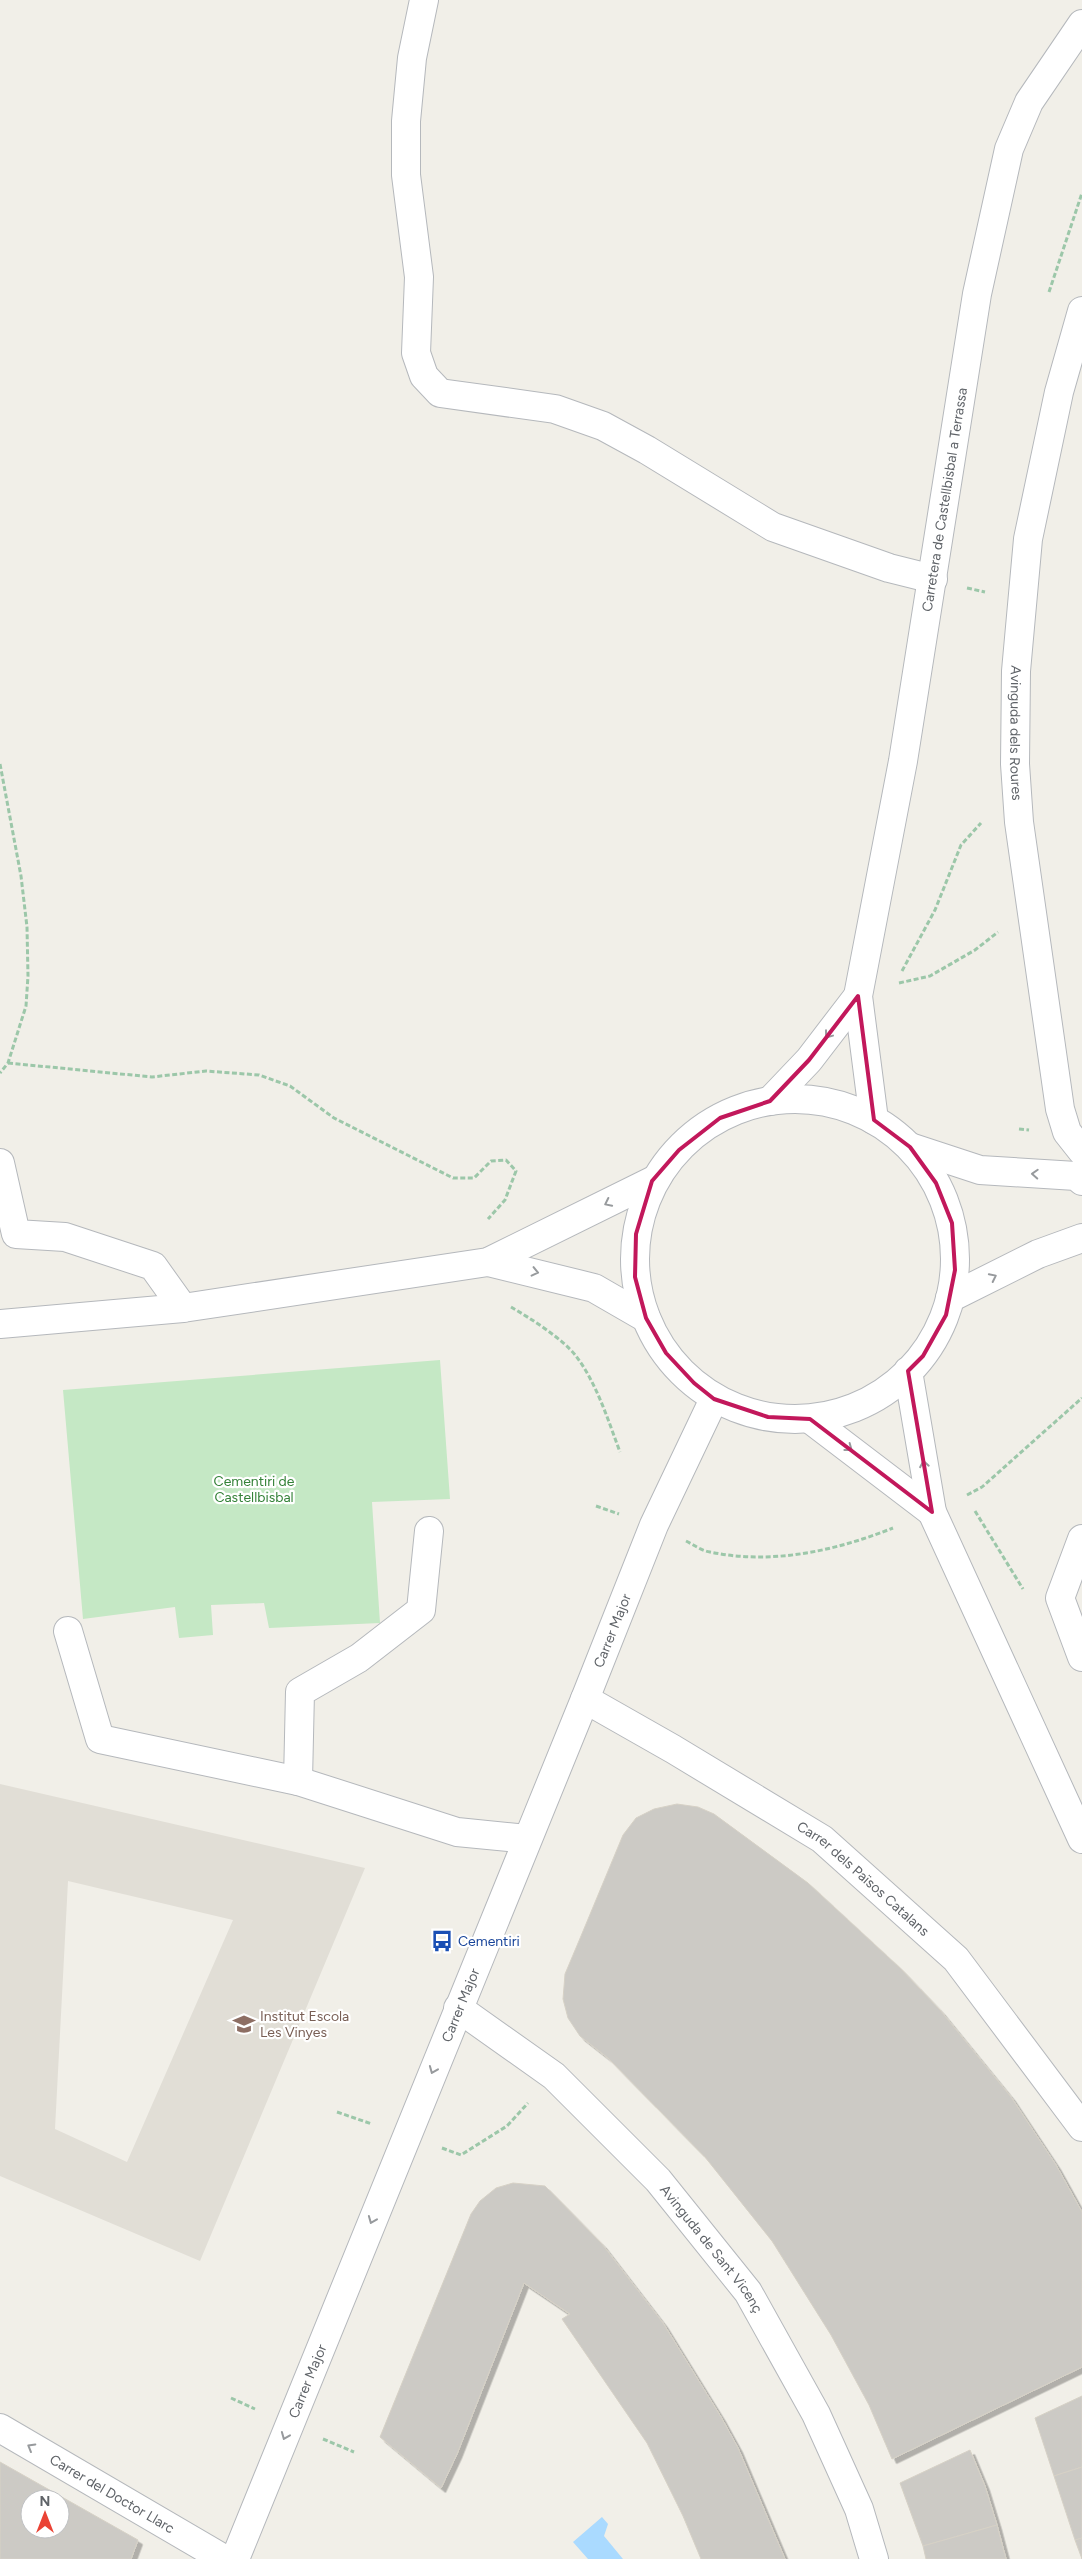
<svg xmlns="http://www.w3.org/2000/svg" width="1082" height="2559" font-family="Figtree,sans-serif">
	<style>
		.education { fill: #e1ded6; fill-rule: evenodd }
		.green { fill: #c5e8c5 }
		.water { fill: #aadaff }
		.building { fill: #cccac5; stroke: #d6d1c6; fill-rule: evenodd; filter: url(#shadow) }
		.lines { fill: none; stroke-linecap: round; stroke-linejoin: round }
		.minor-casing { stroke: #b5b8bc; stroke-width: 30 }
		.path { stroke: #9cc7a9; stroke-width: 3; stroke-dasharray: 5 2.5; stroke-linecap: butt }
		.minor { stroke: #fff; stroke-width: 28 }
		.oneway { stroke: #979a9d }
		.marked { fill: none; stroke: #c2185b; stroke-width: 4; stroke-linejoin: round }
		.labels { text-anchor: middle; dominant-baseline: central; stroke-width: 4.5; stroke-linejoin: round; paint-order: stroke }
		.street-label { font-size: 14px; fill: #5f6368; stroke: #fff }
		.park-label { font-size: 14px; fill: #348238; stroke: #fff }
		.transit-label { font-size: 14px; fill: #164399; stroke: #fff; text-anchor: start }
		.education-label { font-size: 14px; fill: #785e54; stroke: #fff; text-anchor: start }
	</style>
	<defs>
		<filter id="shadow"><feDropShadow dx="4.5" dy="4.5" stdDeviation="0" flood-color="#0004"/></filter>
	</defs>
	<rect width="100%" height="100%" fill="#f1efe8"/>
	<path class="education" d="M0,1784l365,84 -165,393 -200,-85zM68,1881l165,39 -106,242 -72,-33z"/>
	<path class="green" d="M440,1360l10,139 -78,3 8,121 -111,5 -5,-25 -53,2 2,30 -34,3 -4,-31 -92,12 -20,-229z"/>
	<path class="water" d="M602,2517l6,7 -4,12 19,23h-35l-15,-17z"/>
	<g class="building">
		<path d="M677,1804l21,3 16,7 94,69 92,85 40,42 71,87 45,68 26,47v155l-190,92 -23,-54 -38,-70 -59,-94 -67,-84 -97,-99 -28,-22 -12,-18 -5,-19 2,-25 16,-38 42,-101 13,-17 18,-9z"/>
		<path d="M513,2183l32,3 57,58 61,79 58,94 17,31 47,111h-84l-18,-43 -36,-73 -85,-124 8,-5 -46,-31 -67,171 -16,34 -61,-51 91,-223 9,-13 16,-13z"/>
		<path d="M1082,2396v71l-28,9 -19,-58z"/>
		<path d="M970,2450l15,36 12,39 -74,21 -23,-63z"/>
		<path d="M0,2462l138,78 -7,19h-131zM30,2499h30v30h-30z"/>
		<path d="M1082,2467v71l-7,2 -21,-64z"/>
		<path d="M997,2525l9,34h-80l-3,-13z"/>
		<path d="M1082,2538v21l-7,-19z"/>
	</g>
	<g class="lines">
		<g class="minor-casing">
			<g id="minor">
				<path d="M424,0l-12,58 -6,63v54l13,102 -3,76 8,23 16,17 115,16 48,17 44,24 126,77 116,41 44,11"/>
				<path id="s1" d="M1082,311l-23,81 -31,147 -12,132 -1,93 4,58 41,287 7,23 15,19"/>
				<circle cx="795" cy="1259" r="160"/>
				<path d="M770,1101l39,-41 49,-64"/>
				<path id="s2" d="M874,1120l-16,-124 45,-235 74,-467 32,-145 20,-47 53,-78"/>
				<path d="M910,1147l70,23 96,6 6,5"/>
				<path d="M0,1163l16,71 49,3 88,29 30,42"/>
				<path d="M488,1262l106,26 52,30"/>
				<path d="M950,1298l88,-44 44,-16"/>
				<path d="M0,1324l183,-16 305,-46 164,-81"/>
				<path d="M908,1371l24,141 150,327"/>
				<path d="M810,1419l122,93"/>
				<path d="M1082,1539l-22,59 22,59"/>
				<path d="M68,1631l32,108 198,42 2,-89 59,-34 62,-48 8,-79"/>
				<path id="s3" d="M585,1699l88,50 149,90 134,120 126,168"/>
				<path d="M298,1781l159,51 70,7"/>
				<path id="s4" d="M458,2008l96,68 104,104 90,112 68,122 43,95 15,50"/>
				<path id="s5" d="M0,2428l224,131"/>
				<path id="s6" d="M235,2559l350,-860 69,-174 60,-126"/>
			</g>
		</g>
		<g class="path">
			<path d="M1049,292l33,-99"/>
			<path d="M967,588l18,4"/>
			<path d="M0,764l21,112 6,51 1,49 -2,30 -18,57 -8,10"/>
			<path d="M902,971l33,-61 26,-65 20,-22"/>
			<path d="M899,983l31,-7 45,-26 23,-18"/>
			<path d="M8,1063l144,14 54,-6 53,4 31,11 44,32 119,60h21l17,-17 15,-1 10,11 -11,29 -17,19"/>
			<path d="M1019,1129l10,1"/>
			<path d="M511,1307c19,11 52,32 65,49 21,28 32,64 44,96"/>
			<path d="M967,1495l15,-8 100,-89"/>
			<path d="M596,1506l23,8"/>
			<path d="M975,1511l48,78"/>
			<path d="M686,1541c8,4 16,10 24,11 62,13 125,-1 183,-24"/>
			<path d="M337,2112l35,12"/>
			<path d="M442,2148l19,7 46,-29 21,-23"/>
			<path d="M231,2398l24,11"/>
			<path d="M323,2439l31,13"/>
		</g>
		<use href="#minor" class="minor"/>
	</g>
	<defs><path id="oneway-chevron" d="M-2-3.5L2.5 0L-2 3.5" fill="none" stroke-width="1.6" stroke-linecap="round" stroke-linejoin="round" transform="scale(1.25)"/></defs>
	<g class="oneway">
		<use href="#oneway-chevron" transform="translate(828 1035) rotate(127)"/>
		<use href="#oneway-chevron" transform="translate(1035 1174) rotate(-177)"/>
		<use href="#oneway-chevron" transform="translate(608 1203) rotate(154)"/>
		<use href="#oneway-chevron" transform="translate(535 1272) rotate(13)"/>
		<use href="#oneway-chevron" transform="translate(993 1277) rotate(-26)"/>
		<use href="#oneway-chevron" transform="translate(849 1448) rotate(37)"/>
		<use href="#oneway-chevron" transform="translate(924 1464) rotate(-100)"/>
		<use href="#oneway-chevron" transform="translate(433 2070) rotate(112)"/>
		<use href="#oneway-chevron" transform="translate(372 2220) rotate(112)"/>
		<use href="#oneway-chevron" transform="translate(285 2436) rotate(112)"/>
		<use href="#oneway-chevron" transform="translate(31 2447) rotate(-150)"/>
	</g>
	<path class="marked" d="M858,996l16,124 36,27 26,36 16,40 3,47 -9,45 -23,41 -15,15 24,141 -122,-93 -42,-2 -54,-18 -20,-16 -28,-30 -20,-35 -11,-41 1,-43 16,-53 27,-31 41,-32 50,-17 39,-41z"/>
	<defs>
		<g id="bus-bare" transform="scale(1.725)"><path d="M-5-6H5V4H4V6H2V4H-2V6H-4V4H-5ZM-3.5-4V0h7V-4ZM-3.5 1.2v1.5H-2V1.2ZM2 1.2v1.5H3.5V1.2Z" fill="#1a4fb4" stroke="#fff" stroke-width="2.5" paint-order="stroke"/></g>
		<g id="school-bare" transform="scale(1.725)"><path d="M0-5L7-2L0 1L-7-2ZM-4 1L0 2.5L4 1V4Q0 6-4 4Z" fill="#8d6e63" stroke="#fff" stroke-width="2.5" paint-order="stroke"/></g>
	</defs>
	<g fill-rule="evenodd">
		<use href="#bus-bare" x="442" y="1941"/>
		<use href="#school-bare" x="244" y="2024"/>
	</g>
	<g class="labels">
		<g class="street-label">
			<text stroke="none"><textPath href="#s2" startOffset="629">Carretera de Castellbisbal a Terrassa</textPath></text>
			<text stroke="none"><textPath href="#s1" startOffset="429">Avinguda dels Roures</textPath></text>
			<text stroke="none"><textPath href="#s6" startOffset="1002">Carrer Major</textPath></text>
			<text stroke="none"><textPath href="#s3" startOffset="332">Carrer dels Països Catalans</textPath></text>
			<text stroke="none"><textPath href="#s6" startOffset="598">Carrer Major</textPath></text>
			<text stroke="none"><textPath href="#s4" startOffset="352">Avinguda de Sant Vicenç</textPath></text>
			<text stroke="none"><textPath href="#s6" startOffset="192">Carrer Major</textPath></text>
			<text stroke="none"><textPath href="#s5" startOffset="130">Carrer del Doctor Llarc</textPath></text>
		</g>
		<g class="park-label">
			<text x="254" y="1481">Cementiri de<tspan x="254" dy="16">Castellbisbal</tspan></text>
		</g>
		<g class="transit-label">
			<text x="458" y="1941">Cementiri</text>
		</g>
		<g class="education-label">
			<text x="260" y="2016">Institut Escola<tspan x="260" dy="16">Les Vinyes</tspan></text>
		</g>
	</g>
	<g transform="translate(45 2514)"><circle r="24" fill="#ffffff" stroke="#bfc1c3"/>
	<path d="M0-4L9 19L0 12L-9 19Z" fill="#ea4335"/>
	<text y="-8" font-size="14" font-weight="bold" text-anchor="middle" fill="#5f6368">N</text>
	</g>
</svg>
